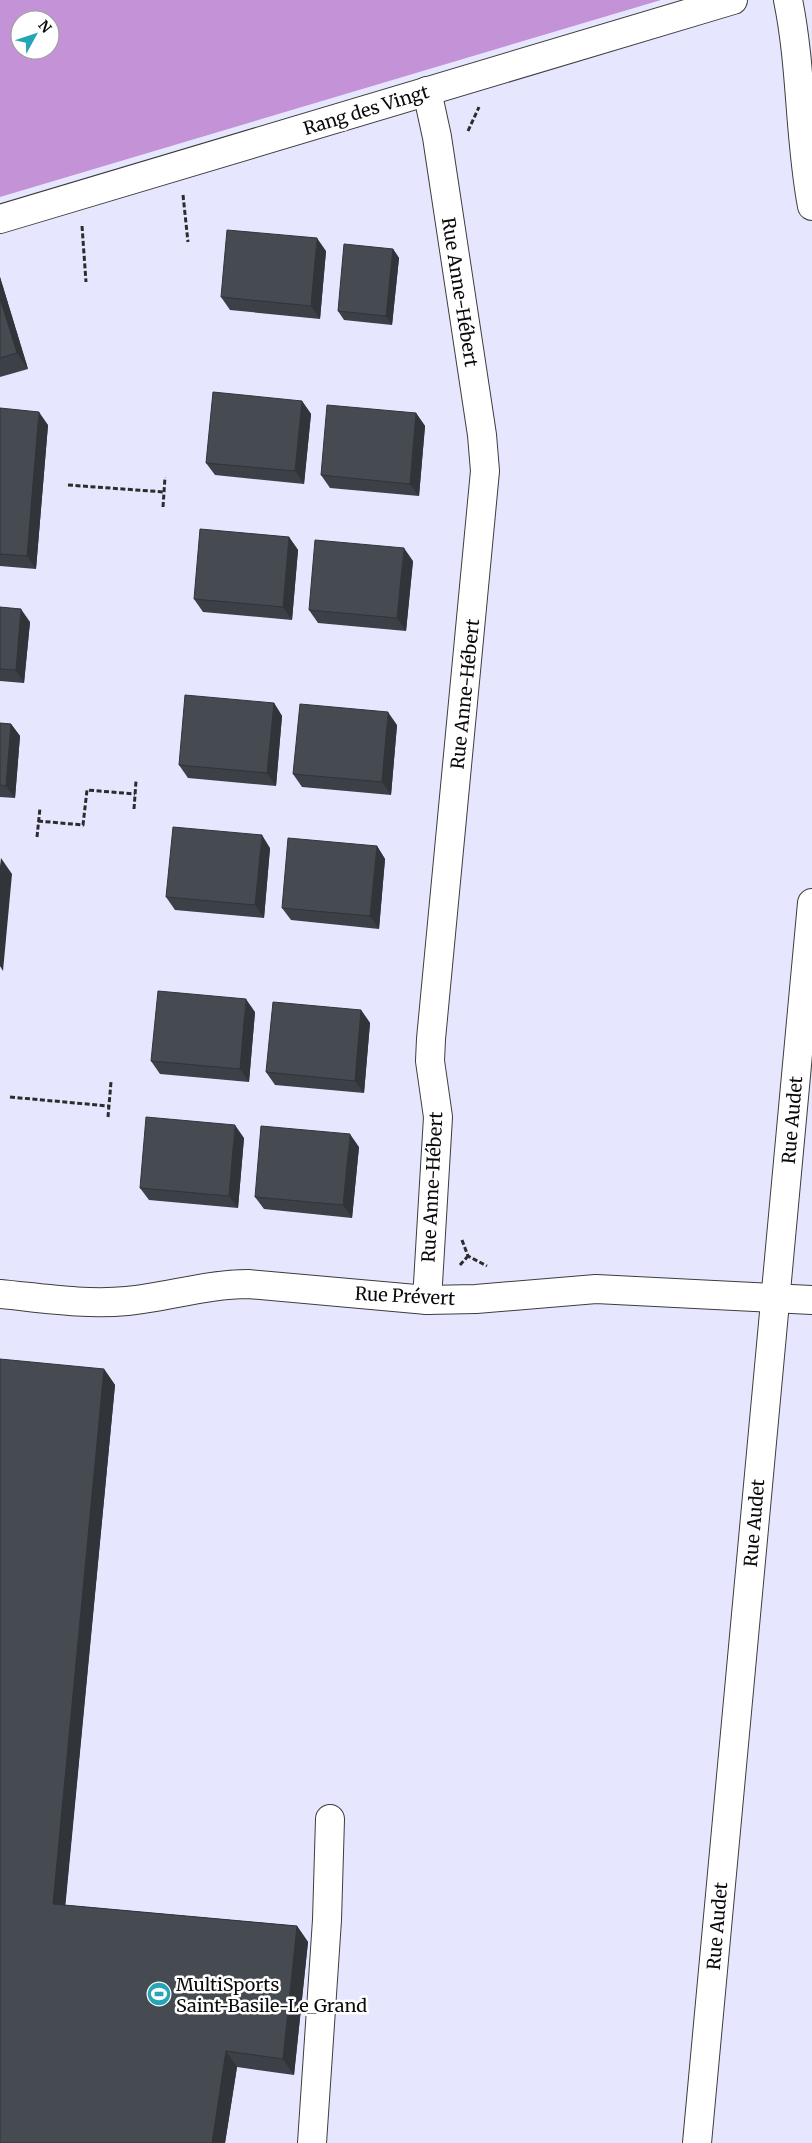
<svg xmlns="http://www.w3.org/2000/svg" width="812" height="2143" font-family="Merriweather,serif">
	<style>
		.forest { fill: #c392d7; fill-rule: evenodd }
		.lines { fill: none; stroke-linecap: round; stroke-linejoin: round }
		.minor-casing { stroke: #3d3d3d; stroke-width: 30 }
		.path { stroke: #2c2c2c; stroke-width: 3; stroke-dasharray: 5 2.5; stroke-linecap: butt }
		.minor { stroke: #fff; stroke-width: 28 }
		.wall { fill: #3c4047 }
		.shaded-wall { fill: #313439 }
		.building { fill: #464b52; stroke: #313439 }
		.labels { text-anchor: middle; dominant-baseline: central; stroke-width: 5; stroke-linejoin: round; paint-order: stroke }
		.street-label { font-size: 18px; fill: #0a0a0a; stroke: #fff }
		.poi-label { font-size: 18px; fill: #0a0a0a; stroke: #fff; text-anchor: start }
	</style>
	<rect width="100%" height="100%" fill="#e6e7ff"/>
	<path class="forest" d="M0,0h661l-661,197zM20,20h30v30h-30z"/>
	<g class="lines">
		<g class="minor-casing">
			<g id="minor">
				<path d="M788,0c14,68 11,138 24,206"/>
				<path d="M0,219l733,-219"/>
				<path d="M0,1294c42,4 85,11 127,7 41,-4 80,-17 121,-17l179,16 49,-1 120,-10 216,11"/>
				<path d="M427,1300l11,-183 -8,-56 1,-22 54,-568 -3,-36 -45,-298 -10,-46"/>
				<path d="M312,2143l15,-223 3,-101"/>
				<path d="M697,2143l115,-1240"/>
			</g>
		</g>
		<g class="path">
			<path d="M468,131l11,-24"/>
			<path d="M183,195l5,47"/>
			<path d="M82,226l4,56"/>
			<path d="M68,485l96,7"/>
			<path d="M163,507l2,-30"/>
			<path d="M134,809l2,-28"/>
			<path d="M38,821l45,4 4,-35 48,4"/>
			<path d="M37,837l3,-29"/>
			<path d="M10,1097l98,9"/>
			<path d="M108,1117l3,-35"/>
			<path d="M462,1240l6,16 19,10"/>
			<path d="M460,1265l8,-9"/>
		</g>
		<use href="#minor" class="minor"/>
	</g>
	<g class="wall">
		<path d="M393,249l6,9 -7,67 -48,-5 -6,-9z"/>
		<path d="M326,251l-6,68 -90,-9 -9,-13z"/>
		<path d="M0,277l28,92 -28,8z"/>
		<path d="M302,401l9,13 -7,70 -89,-9 -9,-12z"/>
		<path d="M0,408l48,17 -12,144 -36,-3z"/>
		<path d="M416,413l9,13 -6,70 -89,-8 -9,-13z"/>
		<path d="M289,537l9,13 -6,70 -89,-8 -9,-13z"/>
		<path d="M413,561l-7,70 -88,-8 -9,-13z"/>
		<path d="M0,607l30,15 -6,61 -24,-2z"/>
		<path d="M274,703l8,13 -6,70 -88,-8 -9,-13z"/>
		<path d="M0,723l11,1 9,12 -5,62 -15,-1z"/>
		<path d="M397,725l-6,70 -89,-8 -9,-13z"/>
		<path d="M377,846l8,13 -6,70 -88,-9 -9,-12z"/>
		<path d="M270,848l-6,70 -89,-8 -9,-13z"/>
		<path d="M361,1010l9,13 -6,70 -89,-8 -9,-13z"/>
		<path d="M255,1012l-6,70 -89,-8 -9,-13z"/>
		<path d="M244,1138l-6,70 -89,-8 -9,-12z"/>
		<path d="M359,1147l-7,71 -88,-9 -9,-12z"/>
		<path d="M104,1369l11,16 -50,520 232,21 11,16 -14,133 -57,-8 -12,76h-225z"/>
	</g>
	<g class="shaded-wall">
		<path d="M317,238l9,13 -6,68 -9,-13z"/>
		<path d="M393,249l6,9 -7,67 -6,-9z"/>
		<path d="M0,277l28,92 -11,-16 -17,-55z"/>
		<path d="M302,401l9,13 -7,70 -9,-13z"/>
		<path d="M39,412l9,13 -12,144 -9,-13z"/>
		<path d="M416,413l9,13 -6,70 -9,-12z"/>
		<path d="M289,537l9,13 -6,70 -9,-13z"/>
		<path d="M404,548l9,13 -7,70 -9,-13z"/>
		<path d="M21,609l9,13 -6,61 -8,-13z"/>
		<path d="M274,703l8,13 -6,70 -9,-13z"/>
		<path d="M388,712l9,13 -6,70 -9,-13z"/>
		<path d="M11,724l9,12 -5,62 -9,-12z"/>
		<path d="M262,835l8,13 -6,70 -9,-13z"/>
		<path d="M377,846l8,13 -6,70 -9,-13z"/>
		<path d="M1,858l11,16 -9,97 -3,-5v-100z"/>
		<path d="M246,999l9,13 -6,70 -9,-13z"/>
		<path d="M361,1010l9,13 -6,70 -9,-12z"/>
		<path d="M235,1125l9,13 -6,70 -9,-12z"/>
		<path d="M350,1134l9,13 -7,71 -9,-13z"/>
		<path d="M104,1369l11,16 -51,535 -11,-16z"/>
		<path d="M297,1926l11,16 -14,133 -11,-16z"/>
		<path d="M226,2051l11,16 -12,76h-13z"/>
	</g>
	<g class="building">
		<path d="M227,230l90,8 -6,68 -90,-9z"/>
		<path d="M344,244l49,5 -7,67 -48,-5z"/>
		<path d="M0,298l17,55 -17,5z"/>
		<path d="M213,392l89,9 -7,70 -89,-8z"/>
		<path d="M327,405l89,8 -6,71 -89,-9z"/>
		<path d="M0,408l39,4 -12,144 -27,-2z"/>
		<path d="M200,529l89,8 -6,70 -89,-8z"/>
		<path d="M315,540l89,8 -7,70 -88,-8z"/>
		<path d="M0,607l21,2 -5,61 -16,-1z"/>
		<path d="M185,695l89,8 -7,70 -88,-8z"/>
		<path d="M300,704l88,8 -6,70 -89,-8z"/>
		<path d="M0,723l11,1 -5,62 -6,-1z"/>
		<path d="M173,827l89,8 -7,70 -89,-8z"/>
		<path d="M288,838l89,8 -7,70 -88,-8z"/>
		<path d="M158,991l88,8 -6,70 -89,-8z"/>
		<path d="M273,1002l88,8 -6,71 -89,-9z"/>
		<path d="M146,1117l89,8 -6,71 -89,-8z"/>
		<path d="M261,1126l89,8 -7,71 -88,-8z"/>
		<path d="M0,1359l104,10 -51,535 244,22 -14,133 -57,-8 -14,92h-212z"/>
	</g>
	<defs>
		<g id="stadium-disc" transform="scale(1.25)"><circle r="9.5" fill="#25a5b6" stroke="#fff"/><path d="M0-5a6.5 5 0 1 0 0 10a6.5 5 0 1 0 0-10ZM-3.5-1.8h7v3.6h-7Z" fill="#fff"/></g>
	</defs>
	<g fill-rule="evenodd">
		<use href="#stadium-disc" x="159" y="1994"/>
	</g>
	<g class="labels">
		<g class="street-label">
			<text transform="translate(366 110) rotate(-17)">Rang des Vingt</text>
			<text transform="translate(460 292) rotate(81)">Rue Anne-Hébert</text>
			<text transform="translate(465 694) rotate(-84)">Rue Anne-Hébert</text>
			<text transform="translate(792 1120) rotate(-85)">Rue Audet</text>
			<text transform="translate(432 1187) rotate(-87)">Rue Anne-Hébert</text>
			<text transform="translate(405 1296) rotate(3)">Rue Prévert</text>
			<text transform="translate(754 1523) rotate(-85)">Rue Audet</text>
			<text transform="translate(717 1926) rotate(-85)">Rue Audet</text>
		</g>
		<g class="poi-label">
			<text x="176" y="1984">MultiSports<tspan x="176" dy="21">Saint-Basile-Le_Grand</tspan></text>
		</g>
	</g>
	<g transform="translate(35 35) rotate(50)"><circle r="24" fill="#ffffff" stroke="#9d9d9d"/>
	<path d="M0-4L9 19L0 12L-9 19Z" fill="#25a5b6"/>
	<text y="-8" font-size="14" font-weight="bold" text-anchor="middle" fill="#0a0a0a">N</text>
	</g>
</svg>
